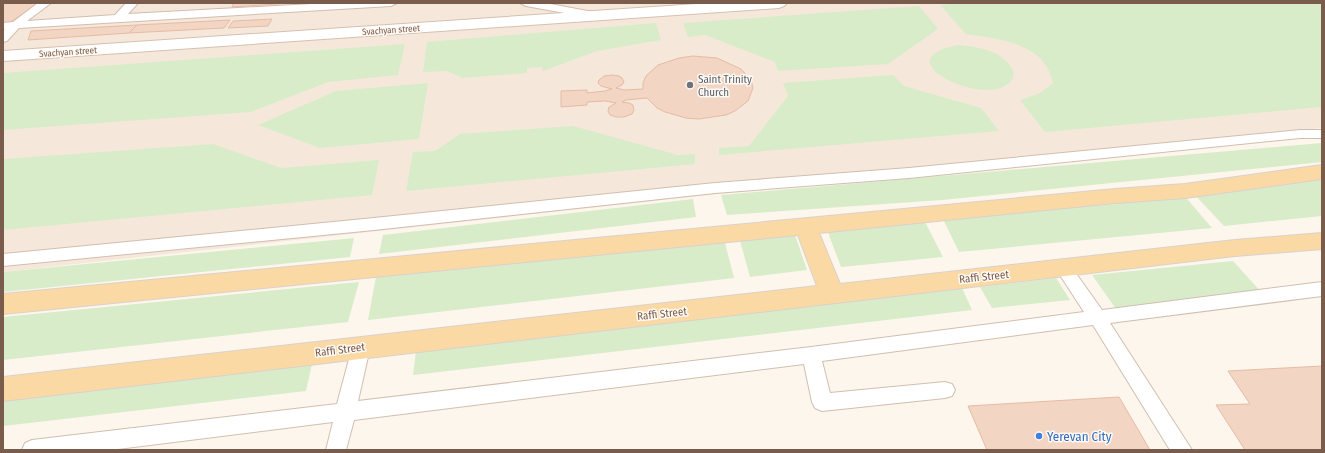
<svg xmlns="http://www.w3.org/2000/svg" width="1325" height="453" font-family="'Fira Sans Condensed',sans-serif">
	<style>
		.residential { fill: #f5e8da }
		.green { fill: #d8ecc9 }
		.building { fill: #f3d5c3; stroke: #e6bba3 }
		.lines { fill: none; stroke-linecap: round; stroke-linejoin: round }
		.lane-casing { stroke: #d1beb0; stroke-width: 2 }
		.secondary-casing { stroke: #d6c0b0; stroke-width: 2 }
		.primary-casing { stroke: #dad1cd; stroke-width: 2 }
		.lane { fill: #fff; fill-rule: evenodd }
		.secondary { fill: #fff; fill-rule: evenodd }
		.primary { fill: #fbd9a5; fill-rule: evenodd }
		.worship-dot { fill: #6b7280; stroke: #fffaf3; stroke-width: 1.5 }
		.shop-dot { fill: #3f7fe0; stroke: #fffaf3; stroke-width: 1.5 }
		.labels { text-anchor: middle; dominant-baseline: central; stroke-width: 3; stroke-linejoin: round; paint-order: stroke }
		.far-street-label { font-size: 9px; fill: #7a5c4d; stroke: #fffaf3 }
		.worship-label { font-size: 11px; fill: #5b616d; stroke: #fffaf3; text-anchor: start }
		.street-label { font-size: 11px; fill: #7a5c4d; stroke: #fffaf3 }
		.near-shop-label { font-size: 13px; fill: #366cbe; stroke: #fffaf3; text-anchor: start }
	</style>
	<rect width="100%" height="100%" fill="#fdf6ec"/>
	<path class="residential" d="M3,3h1319v125l-1319,144z"/>
	<g class="green">
		<path d="M960,3h362v104l-277,25 -25,-32 20,-7 13,-10c-8,-40 -54,-44 -87,-49l-26,-29z"/>
		<path d="M919,6l19,23 -50,35 -110,7 -3,-9 -70,-27 -17,2 -5,-14z"/>
		<path d="M656,23l5,17 -64,11 -54,20 -1,-4 -15,1v5l-65,5 -15,-7 -24,1 4,-30z"/>
		<path d="M405,44l-7,31 -70,7 -77,30 -248,18v-57z"/>
		<path d="M959,45c19,2 43,5 53,24 2,3 2,8 0,11 -15,20 -61,6 -76,-8 -19,-17 10,-25 23,-27z"/>
		<path d="M893,75l11,11 77,22 18,23 -280,24v-7l30,-2 39,-50 -5,-13z"/>
		<path d="M428,83l-9,56 -99,9 -62,-23 78,-34z"/>
		<path d="M573,126l105,29 17,-1v10l-289,27 7,-39 22,-1 25,-17z"/>
		<path d="M1322,143v19l-380,38 -215,15 -6,-20z"/>
		<path d="M213,144l68,24 98,-8 -7,35 -369,35v-71z"/>
		<path d="M1322,179v37l-98,10 -32,-34z"/>
		<path d="M1182,193l30,35 -253,24 -17,-35z"/>
		<path d="M693,199l3,18 -317,37 4,-19z"/>
		<path d="M923,218l20,39 -102,10 -15,-40z"/>
		<path d="M794,232l13,38 -57,7 -11,-40z"/>
		<path d="M354,238l-4,19 -347,35v-20z"/>
		<path d="M724,239l10,39 -366,42 8,-43z"/>
		<path d="M1233,261l29,32 -146,16 -24,-34z"/>
		<path d="M1056,278l14,22 -78,8 -12,-21z"/>
		<path d="M359,282l-11,40 -345,38v-43z"/>
		<path d="M962,288l10,22 -559,65 3,-24z"/>
		<path d="M312,364l-6,27 -303,35v-27z"/>
	</g>
	<g class="building">
		<path d="M3,3h36l-30,20 -6,1z"/>
		<path d="M234,3h58l-60,4z"/>
		<path d="M272,19l-4,7 -40,2 5,-7z"/>
		<path d="M230,20l-6,8 -95,5 8,-8z"/>
		<path d="M137,25l-8,8 -101,7 3,-9z"/>
		<path d="M693,56l24,2 24,11 10,11 2,8 -5,13 -13,10 -9,4 -27,4 -13,-1 -21,-6 -8,-4 -10,-10 -21,2 -4,2 7,1 4,2 1,5 -2,4 -8,3h-8l-6,-2 -2,-4 1,-4 7,-4 -11,-2 -18,1v3l-26,2v-16l26,-1v3l18,-2 7,-2 -11,-3 -3,-3 1,-3 5,-4 8,-1 7,1 3,2 2,4 -2,3 -6,3 8,2 19,-1v-6l3,-7 12,-11 21,-7z"/>
		<path d="M1322,366v84h-77l-29,-45 34,-1 -22,-33z"/>
		<path d="M1119,397l31,53h-163l-19,-44z"/>
	</g>
	<g class="lines">
		<g class="lane-casing">
			<g id="lane">
				<path d="M38,3h13l-24,18 88,-6 11,-12h12l-10,11 202,-11h67l-6,3 -372,22 -12,13 -4,1v-11l2,-2h-2v-6l10,-1z"/>
				<path d="M520,3h25l53,10 4,1 2,2 -2,2 -4,1 -72,-13z"/>
				<path d="M1300,130h22v8h-22l-391,40 -194,15 -341,37 -371,36v-12l371,-36 341,-35 194,-15z"/>
				<path d="M1064,263l6,2 32,45 220,-28v14l-212,27 82,127h-22l-77,-125 -271,36 8,32 115,-11 7,2 3,6 -3,6 -7,2 -123,13 -7,-3 -3,-6 -8,-38 -450,56 -8,30h-20l7,-28 -223,28h-88l3,-7 7,-3 305,-36 15,-56 2,-5 7,-3 7,3 2,5 -12,53 453,-54 273,-35 -28,-43 2,-4z"/>
			</g>
		</g>
		<g class="secondary-casing">
			<path id="secondary" d="M712,3h75l-3,3 -5,2 -776,53v-10z"/>
		</g>
		<g class="primary-casing">
			<path id="primary" d="M1322,165v14l-137,19 -70,5 -296,30 21,51 395,-44 87,-7v16l-87,7 -1232,145v-24l814,-91 -19,-51 -795,79v-20l1112,-105 70,-5z"/>
		</g>
		<use href="#lane" class="lane"/>
		<use href="#secondary" class="secondary"/>
		<use href="#primary" class="primary"/>
	</g>
	<circle class="worship-dot" cx="690" cy="85" r="4"/>
	<circle class="shop-dot" cx="1039" cy="436" r="4"/>
	<g class="labels">
		<g class="far-street-label">
			<text transform="translate(391 30) rotate(-4)">Svachyan street</text>
			<text transform="translate(68 52) rotate(-4)">Svachyan street</text>
		</g>
		<g class="worship-label">
			<text x="698" y="79">Saint Trinity<tspan x="698" dy="13">Church</tspan></text>
		</g>
		<g class="street-label">
			<text transform="translate(984 277) rotate(-6)">Raffi Street</text>
			<text transform="translate(662 314) rotate(-6)">Raffi Street</text>
			<text transform="translate(340 350) rotate(-7)">Raffi Street</text>
		</g>
		<g class="near-shop-label">
			<text x="1047" y="436">Yerevan City</text>
		</g>
	</g>
	<rect width="1325" height="453" fill="none" stroke="#7a5c4d" stroke-width="8"/>
</svg>
